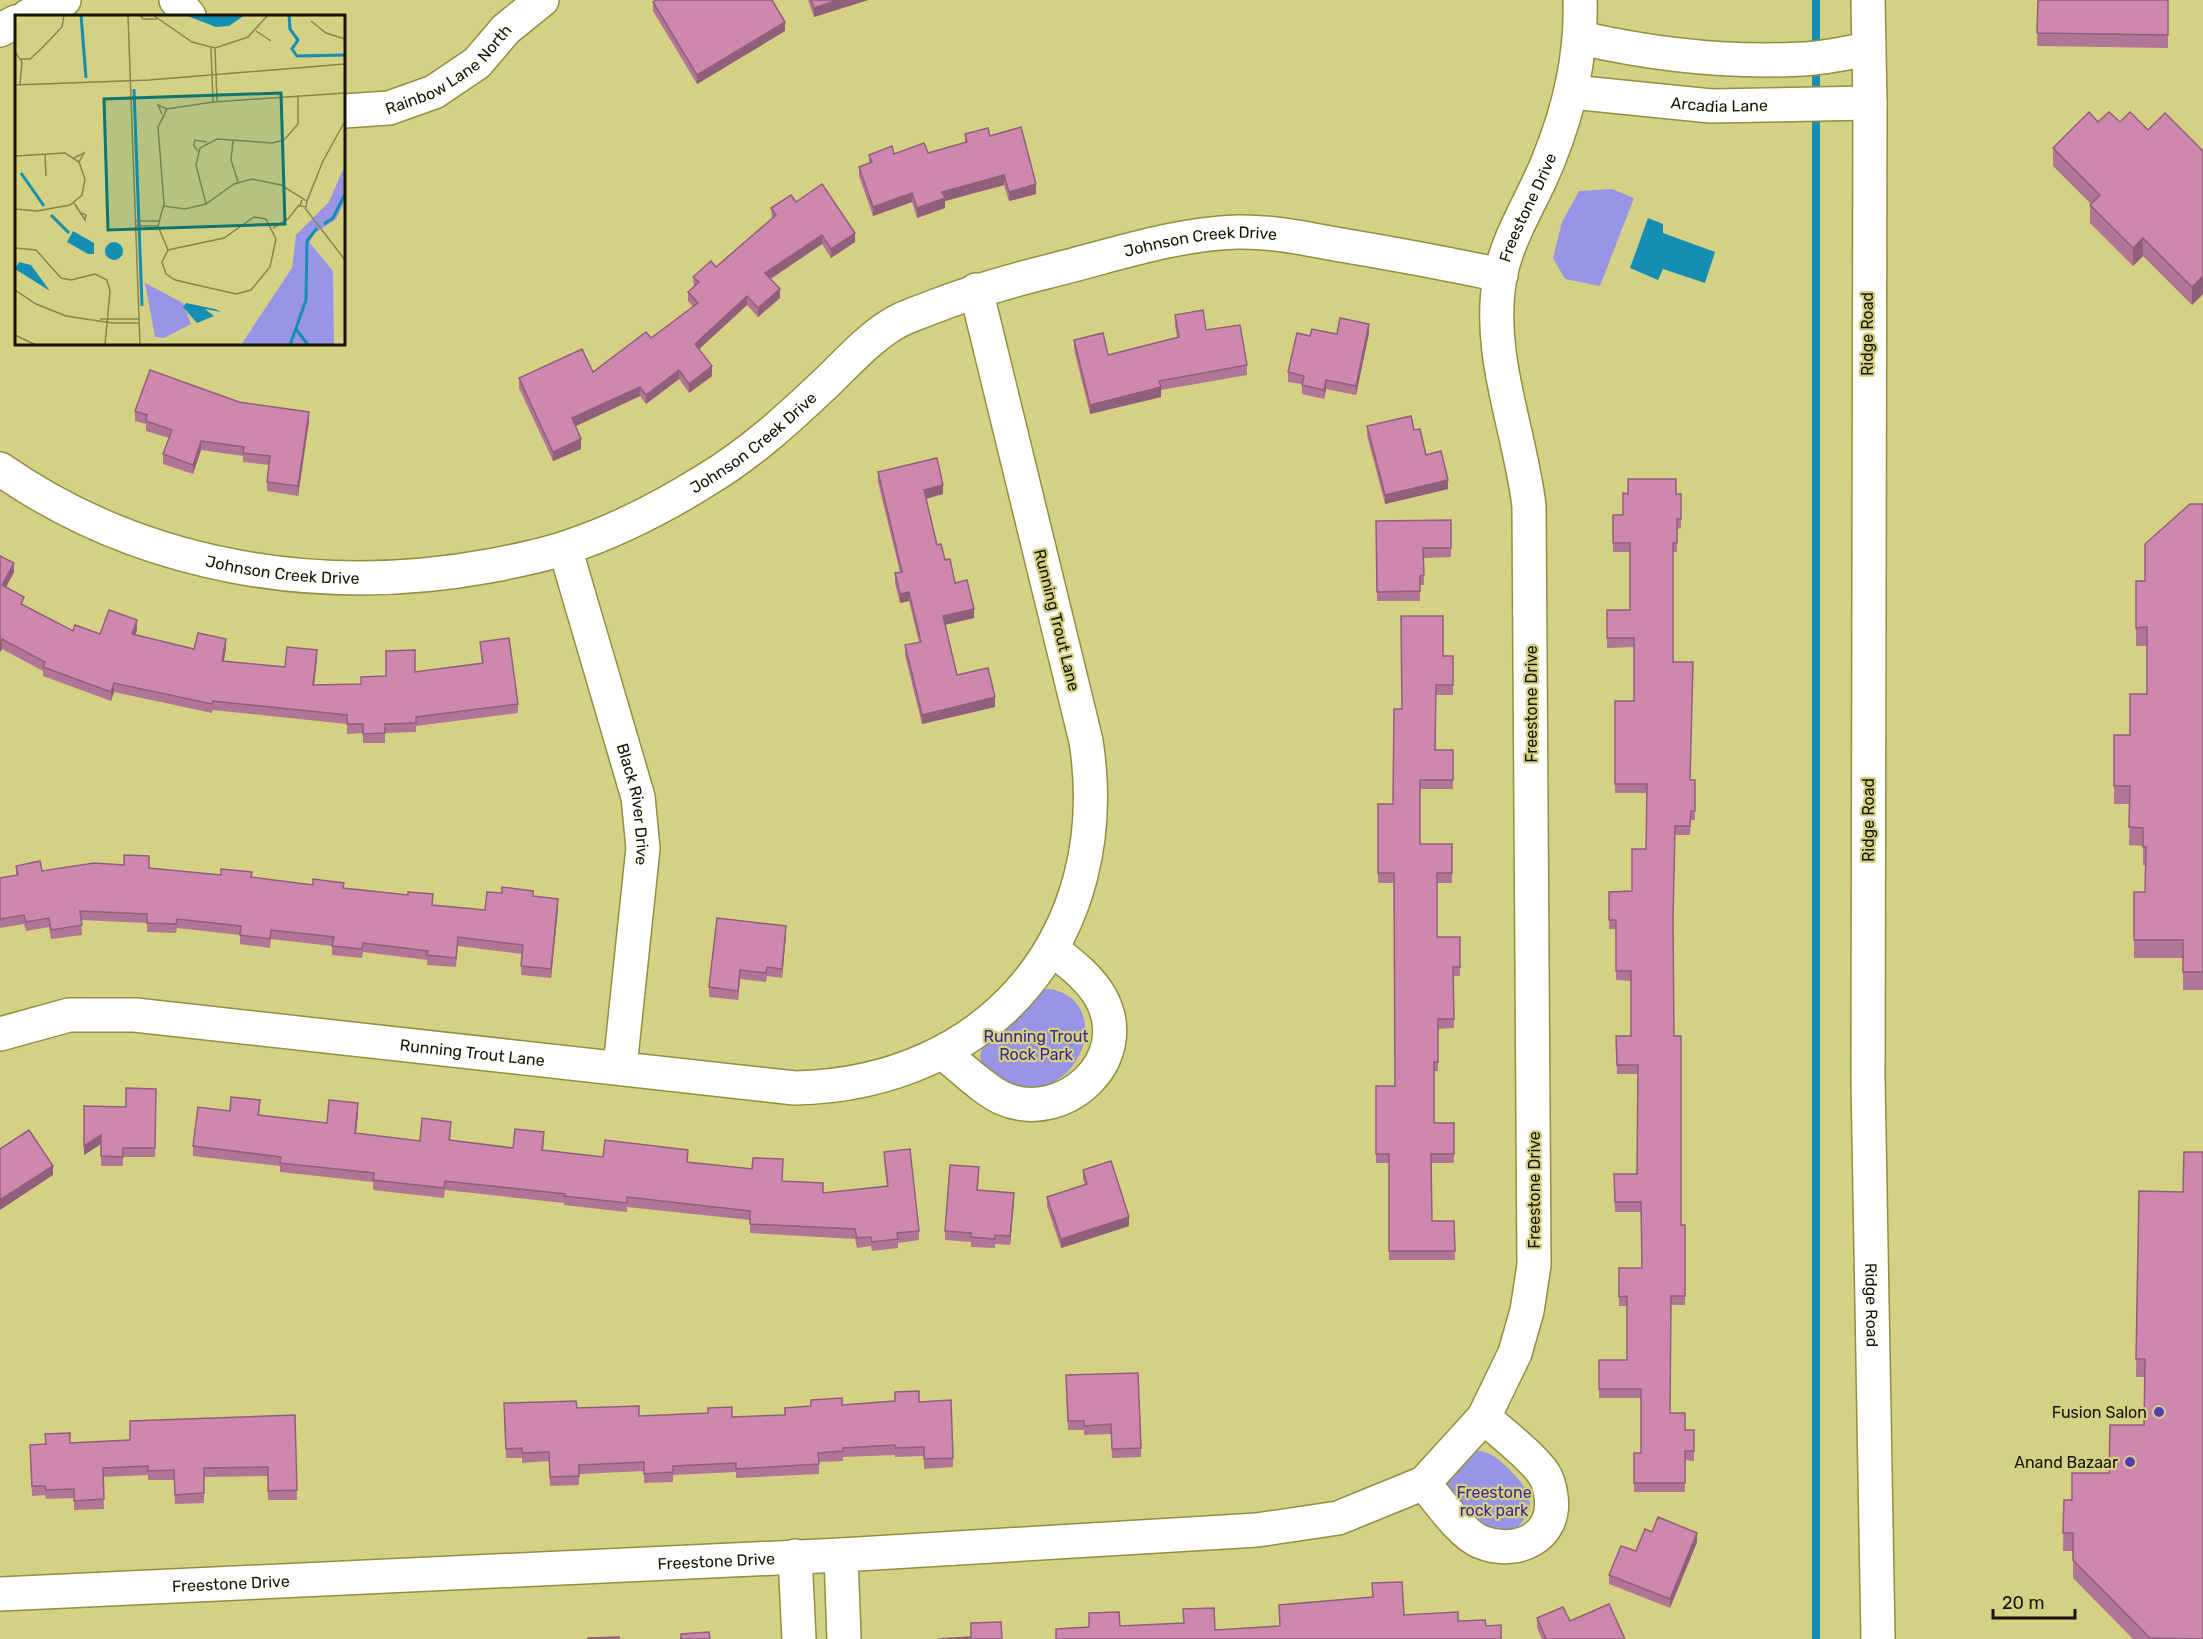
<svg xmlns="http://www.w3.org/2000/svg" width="2203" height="1639" font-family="Rubik,sans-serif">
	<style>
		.green { fill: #9994e6 }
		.water { fill: #158eb4 }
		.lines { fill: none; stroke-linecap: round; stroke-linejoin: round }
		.stream { stroke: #158eb4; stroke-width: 8 }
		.minor-casing { stroke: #928e42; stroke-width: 36 }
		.minor { stroke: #fff; stroke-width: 33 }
		.wall { fill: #b17596 }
		.shaded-wall { fill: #905f7a }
		.building { fill: #ce88af; stroke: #905f7a; stroke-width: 1.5 }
		.poi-dot { fill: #543cb4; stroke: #d4d184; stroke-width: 2 }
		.labels { text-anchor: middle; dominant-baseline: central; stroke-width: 4.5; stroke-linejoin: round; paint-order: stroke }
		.street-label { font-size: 16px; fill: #161400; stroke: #d4d184 }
		.park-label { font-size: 16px; fill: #402695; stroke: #d4d184 }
		.poi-label { font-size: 16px; fill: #161400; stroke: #d4d184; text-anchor: end }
		.inset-river { fill: none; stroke: #158eb4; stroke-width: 3 }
		.inset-road { fill: none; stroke: #88854f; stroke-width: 1.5 }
		.view { fill: #0f766e; fill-opacity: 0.15; stroke: #0f766e; stroke-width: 3 }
		.inset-edge { fill: none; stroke: #161400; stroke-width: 3 }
	</style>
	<rect width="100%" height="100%" fill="#d4d184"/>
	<g class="green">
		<path d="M1612,189l22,9 -34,88 -35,-7 -12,-21 9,-36 17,-31z"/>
		<path d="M1048,989c60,7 43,95 -18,100 -5,0 -13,2 -18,1 -5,-2 -11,-7 -16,-10 -3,-2 -9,-5 -11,-8 -17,-24 18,-51 33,-65 4,-4 10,-12 17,-15 3,-2 9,-2 13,-3z"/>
		<path d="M1468,1450c20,0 27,6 41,19 25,25 30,41 0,66l-28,-2 -39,-51z"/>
	</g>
	<path class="water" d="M1648,218l15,6v9l52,19 -10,31 -42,-14 -5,11 -28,-12z"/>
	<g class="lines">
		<g class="stream">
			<path d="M1816,0v52"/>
			<path d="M1816,64v33"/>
			<path d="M1816,109v1530"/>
		</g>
		<g class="minor-casing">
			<g id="minor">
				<path d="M176,0l13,16"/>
				<path id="s1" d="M1868,0l2,103 -2,976 10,560"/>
				<path d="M28,16l36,-16"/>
				<path d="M0,30l16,-8"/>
				<path d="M1581,38c74,17 147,25 223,21 21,-1 43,-6 64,-10"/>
				<path id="s2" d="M1572,92l139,14 159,-3"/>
				<path id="s3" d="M344,111l45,-3 45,-16 43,-29 29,-34 36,-29"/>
				<path id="s4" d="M0,469c142,99 320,128 489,97 26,-5 53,-10 79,-19 48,-16 95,-40 138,-67 45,-27 82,-61 120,-97 21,-20 42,-44 67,-59 11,-7 25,-11 37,-16 38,-15 76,-26 116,-36 62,-15 126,-38 191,-40 34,-1 70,7 104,13 54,9 107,19 160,30"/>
				<path id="s5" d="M565,548l73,249 5,51 -23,219"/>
				<path id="s6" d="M0,1034l69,-19h66l660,73c196,-4 321,-154 291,-347l-110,-451"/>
				<path d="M943,1053c17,13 40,36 59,45 60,27 133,-37 99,-100 -11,-20 -31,-35 -48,-48"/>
				<path d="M1424,1483c14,17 38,52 57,59 35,14 76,-4 70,-46 -1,-7 -3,-16 -7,-22 -12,-18 -43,-41 -60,-57"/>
				<path d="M841,1555l3,84"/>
				<path d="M795,1556l4,83"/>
				<path id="s7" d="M0,1594l841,-39 416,-25 81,-12 86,-35 60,-66 31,-64 12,-42 7,-46 -5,-759c-9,-76 -43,-152 -29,-229 8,-42 34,-79 49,-118 21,-52 33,-103 31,-159"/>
			</g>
		</g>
		<use href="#minor" class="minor"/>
	</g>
	<g class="wall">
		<path d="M808,0h60l-54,17z"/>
		<path d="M2038,0h130v48l-131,-2z"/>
		<path d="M653,2l132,29 -88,53 -44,-73z"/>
		<path d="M2098,122h22l28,8 55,21v143l-11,11 -49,-49 -10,10 -43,-43v-18l1,-1 -38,-38v-18z"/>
		<path d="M965,134l25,2 46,58 -27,7 -5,-16 -59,16v7l-28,10 -5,-16 -39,14 -14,-40v-9l10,-4v-8l59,-2 37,-11z"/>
		<path d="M796,202l59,40 -24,16 -9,-14 -51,35 9,19 -22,19 -11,-12 -48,44 13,27 -23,17 -10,-14 -33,25 -6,-8 -65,30 6,23 -28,12 -34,-73v-10l74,-6 58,-34 42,-31 -5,-6v-9l6,-5 -1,-10 23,-10 56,-49 -1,-10z"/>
		<path d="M1175,315l31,15 41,35v10l-86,15v7l-71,17 -16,-65v-9l34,15 69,-18 -2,-12z"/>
		<path d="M1369,333l-13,62 -30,-6 -2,10 -22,-5v-10l-14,-2v-10l22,-36 27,-2z"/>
		<path d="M239,402l70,19 -11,75 -31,-5v-9l2,-17 -26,-3v-6l-42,-6 -8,24 -30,-10v-10l6,-16 -23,-7v-7l-11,-3v-10z"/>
		<path d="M1367,426l47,4 12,25 22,34 -63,15 -18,-69z"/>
		<path d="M878,472l65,22 -17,5 11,46 37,73 -29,7 12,50 38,32 -73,17 -17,-69v-10l14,-3 -10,-41 -9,2 -5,-20v-10l5,-1 -22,-90z"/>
		<path d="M1676,494h5v34l-4,1v23h-4v110l17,118h5v40h-4l-1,15h-15l-2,91 1,110 7,189h4v80h-14l-1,108 15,17h9v31l-9,-1v32h-51v-39h7v-55h-42v-38h28v-54h-8v-38h23l-1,-56h-26l-1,-38h23l1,-100h-21l-1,-38h15v-55l-15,-1v-51h-7v-37l23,-1 14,-42 1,-56h-32v-92h19v-54l-27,1v-38h23v-58h-17v-37h10z"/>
		<path d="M2203,504v486h-20v-32h-49v-66h11v-27h-2v-19l-14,-1 1,-41h-16v-69h16l17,-41v-48h-11v-65h9z"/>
		<path d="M1451,520v37l-27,1v27h-4v16h-43l-1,-80z"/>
		<path d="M0,556l14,16 -8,15 18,18 49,26 27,3 37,-4 -2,5 59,14 32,-1 -2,13 61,6 32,-8 -3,26 47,-1 25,-8 96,-12 -2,-22 38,62v9l-102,13v6l-31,1v10h-22v-10l-16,1v-10l-134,-14 -1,3 -98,-21 -3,9 -68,-25v-5l-41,-22 -2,3z"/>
		<path d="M1443,656h10v39h-17v55h17v39h-33v55h32v39h-15v54h23v39h-6v52l-16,1v42h-4v52h20v40h-23l1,58h22l1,39h-66v-97h-13v-77h19l-1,-203h-16v-79h15l9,-95z"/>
		<path d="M16,866l26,5 107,-3 103,10 92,10 89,17 52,5 48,-14 25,12 -7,70 -30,-3 1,-21 -64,-8 -2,21 -29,-2v-5l-64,-8 -1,6 -30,-3v-9l-61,-7 -1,9 -30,-4v-9l-63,-7 -1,5 -29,-1v-9l-66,-3 1,15 -31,4 -2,-12 -23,4 -2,-7 -24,4v-50l16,-3z"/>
		<path d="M786,935l-4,43 -15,-2 -1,6 -26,-3 -2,21 -29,-3v-10z"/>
		<path d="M156,1089l-1,68h-32v9h-22v-22l-17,11 42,-48z"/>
		<path d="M260,1110l-1,5 68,8 31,-10 -2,21 64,7 31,-10 -1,9 63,8 31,-7 -1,9 60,7 84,5 95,19 41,12 64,-7 -3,-24v-10l35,79v9l-21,3v5l-26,3 -1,-5 -14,2 -2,-9 -105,-6v-13l-123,-13v5l-63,-7v-2l-119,-13 -1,8 -71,-8v-8l-93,-10v-6l-87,-10v-10l37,-35z"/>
		<path d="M1083,1170l46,56 -68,22 -14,-42v-9l38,-12 -2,-6z"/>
		<path d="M979,1176l-1,14 36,12 -4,43 -15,-1v4l-24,-1v-5l-26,-2v-9z"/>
		<path d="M2139,1191l64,448h-70l-60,-61v-27h-10l1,-51h8l37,-27 35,-48 1,-48h-9z"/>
		<path d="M1066,1385l75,63v9l-29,1 -1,-24 -27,1v-5h-16z"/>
		<path d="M919,1402l34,56v9l-29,2v-13l-29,1v-2l-52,2v4l-24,1v12l-83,4v-6l-63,3v7l-29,1v-12l-65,3v11l-29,1 -1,-25 -27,2v-5h-16l-2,-46 73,-4 62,8 93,1 53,-1v-8z"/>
		<path d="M295,1415l2,85h-29v-24l-64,1v26l-29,1 -1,-24h-26v-5l-45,2 1,32 -30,1v-12l-28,1 -1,-4 -13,1 -2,-42z"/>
		<path d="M1652,1532l45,10 -27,66 -61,-24v-9l27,-24z"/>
		<path d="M1537,1618l33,3 55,18h-83l-5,-11z"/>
	</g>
	<g class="shaded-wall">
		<path d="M838,0h30l-54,17v-9z"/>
		<path d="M785,22v9l-88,53v-9z"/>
		<path d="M1004,175v10l-59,16v7l-28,10v-10l25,-16z"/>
		<path d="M1036,184v10l-27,7v-9z"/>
		<path d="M912,193v9l-39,14v-9z"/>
		<path d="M855,233v9l-24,16v-9z"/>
		<path d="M822,235v9l-57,38v-9z"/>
		<path d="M2143,238v18l-10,10v-18z"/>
		<path d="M2203,276v18l-11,11v-18z"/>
		<path d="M780,289v9l-22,19v-9z"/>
		<path d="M747,296v9l-52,48v-9z"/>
		<path d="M1369,324v9l-13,62v-9z"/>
		<path d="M712,366v10l-23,17v-9z"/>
		<path d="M679,370v9l-33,25v-9z"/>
		<path d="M1326,380v9l-2,10v-9z"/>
		<path d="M640,387v9l-68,32v-10z"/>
		<path d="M1161,387v10l-71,17v-9z"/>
		<path d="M309,412v9l-11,75v-10z"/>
		<path d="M581,439v10l-28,12v-9z"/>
		<path d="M201,441v9l-8,24v-9z"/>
		<path d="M1448,480v9l-63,15v-9z"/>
		<path d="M943,485v9l-19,5v-9z"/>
		<path d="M14,563v9l-12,23v-10z"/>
		<path d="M909,592v9l-9,2v-9z"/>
		<path d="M974,609v9l-31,7v-9z"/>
		<path d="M137,620v10l-5,14v-10z"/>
		<path d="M2,639v10l-2,3v-9z"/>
		<path d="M226,639v9l-4,22v-9z"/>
		<path d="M317,650v9l-4,35v-9z"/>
		<path d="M114,683v9l-3,9v-9z"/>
		<path d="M995,697v10l-73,17v-9z"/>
		<path d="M558,899v9l-7,70v-9z"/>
		<path d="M786,926v9l-4,43v-9z"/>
		<path d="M740,970v9l-2,21v-9z"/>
		<path d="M358,1103v10l-3,30v-10z"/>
		<path d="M101,1135v9l-17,11v-9z"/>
		<path d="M53,1166v9l-53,35v-10z"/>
		<path d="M1014,1193v9l-4,43v-9z"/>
		<path d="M1129,1217v9l-68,22v-9z"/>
		<path d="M1697,1533v9l-27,66v-9z"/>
	</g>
	<g class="building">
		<path d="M656,0h116l13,22 -88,53 -44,-73z"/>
		<path d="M811,0h27l-24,8z"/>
		<path d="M2038,0h130v35l-131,-2z"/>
		<path d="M2089,112l9,10 11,-10 11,10 10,-10 18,18 17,-17 38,38v125l-11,11 -49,-49 -10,10 -43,-43 10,-10 -47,-47z"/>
		<path d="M1021,127l15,57 -27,8 -5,-17 -62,17 3,6 -28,10 -5,-15 -39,14 -14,-40 13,-5 -3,-7 23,-9 2,8 30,-11 4,10 39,-11 -2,-8 23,-6 2,8z"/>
		<path d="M822,184l33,49 -24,16 -9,-14 -57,38 15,16 -22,19 -11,-12 -52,48 17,22 -23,18 -10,-14 -33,25 -6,-8 -68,31 9,21 -28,13 -34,-74 63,-29 11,23 53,-40 5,6 47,-35 -10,-11 11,-10 -6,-5 18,-16 5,6 60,-52 -5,-7 20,-13 5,7z"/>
		<path d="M1203,310l3,20 34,-5 7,40 -88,16 2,6 -71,18 -16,-65 29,-7 5,22 71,-18 -4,-22z"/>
		<path d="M1340,318l29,6 -13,62 -30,-6 -2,10 -22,-5 2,-9 -16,-4 9,-39 13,3 2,-7 25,5z"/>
		<path d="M150,370l89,32 70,10 -11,74 -31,-4 3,-26 -27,-3 1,-6 -43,-6 -8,24 -30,-11 9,-24 -26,-9 1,-6 -12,-4z"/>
		<path d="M1411,416l3,14 6,-1 6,26 15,-4 7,29 -63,15 -18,-69z"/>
		<path d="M937,458l6,27 -19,5 13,55 4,-1 4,16 5,-1 5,24 12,-3 7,29 -31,7 14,59 31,-7 7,29 -73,18 -17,-70 16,-3 -12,-50 -9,2 -5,-21 7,-1 -24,-100z"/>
		<path d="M1628,479h48v15h5v25h-4v24h-4v119h20l-3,118h5v31h-4l-1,15h-15l-2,94 1,116h7v189h4v71h-14l-1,117h15v17h9v21h-9v32h-51v-30h7v-64h-42v-29h28v-64l-8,1v-29h23l-1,-66h-26l-1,-28h23l1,-109h-21l-1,-29h15v-65h-15v-51h-7v-28l23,-1v-42h14l1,-65h-32v-83h19v-63h-27v-28h23v-67h-17v-28h10v-22l5,1z"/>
		<path d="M2190,504h13v468h-20v-32h-49v-48h11l1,-45h-3v-19l-14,-1 1,-41h-16v-51h16v-41h17v-67l-11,1v-47h9v-37z"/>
		<path d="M1451,520v28h-28l1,27 -4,1v15l-43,1 -1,-71z"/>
		<path d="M0,556l14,7 -12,22 22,12 -3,7 52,27 2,-6 25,9 9,-24 28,10 -5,14 62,15 4,-16 28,6 -4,22 63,6 2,-20 30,3 -4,35 48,-1v-7l25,-1v-25l29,-1v22l68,-9 -3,-21 29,-4 9,66 -102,13v6l-31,1v9l-22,1v-10h-16v-9l-134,-14 -1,3 -98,-21 -3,9 -68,-25 2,-5 -43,-23 -2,4z"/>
		<path d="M1401,616h42v40h10v29h-17l-1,65h18v30h-33v64h32v29h-15v64h23v30h-7l1,52h-16v43h-4v61h20v31h-23l1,67h22l1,30h-66v-97h-13v-68h19l-1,-213h-16v-69h15l1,-95h8z"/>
		<path d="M124,855l25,1v12l72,7v-6l31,3 -1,5 62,8v-6l31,4 -1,5 65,7v-3l25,2 -1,11 53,5 2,-18 15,1v-6l31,4v5l25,3 -7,70 -30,-3 2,-21 -65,-8 -2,21 -29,-3 1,-4 -65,-8 -1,6 -30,-3 2,-9 -63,-7 -1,9 -30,-4 1,-9 -64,-7 -1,5 -29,-1v-9l-67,-3 2,14 -31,5 -2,-12 -23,4 -2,-7 -24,4v-41l18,-3 -2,-9 24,-5 2,10 52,-8 30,2z"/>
		<path d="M717,918l69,8 -4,43 -15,-2 -1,6 -26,-3 -2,21 -29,-4z"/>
		<path d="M126,1088l30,1 -1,59h-32v9l-22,-1v-21l-17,11v-40l42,1z"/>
		<path d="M231,1097l29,3 -2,15 69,8 2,-23 29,3 -3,30 65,8 2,-23 29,4 -2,18 64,8 2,-19 29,3 -2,18 61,7 2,-17 83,10 -1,12 65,7 1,-11 30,1 -1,22 41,2v10l65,-7 -4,-34 26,-3 9,82 -22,2 1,6 -26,3 -1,-5 -14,1 -2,-9 -105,-5v-13l-123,-14v6l-63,-7 1,-2 -120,-13 -1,7 -71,-8 1,-7 -94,-10 1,-6 -88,-11 5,-39 32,4z"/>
		<path d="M29,1130l24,36 -53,34v-51z"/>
		<path d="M2184,1152h19v487l-53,-1 -77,-78v-27h-10l1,-33h8v-27h37l1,-48h34l1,-66h-9l3,-168 44,1z"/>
		<path d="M1111,1161l18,56 -68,22 -14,-42 40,-13 -4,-14z"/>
		<path d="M950,1165l29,2 -2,23 37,3 -4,43 -15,-1v4l-24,-2v-4l-26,-2z"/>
		<path d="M1138,1373l3,75 -29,1 -1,-25 -27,2v-5h-16l-2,-46z"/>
		<path d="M919,1391v11l32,-2 2,58 -29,1v-12l-29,1v-3l-52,3v3l-25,2 1,11 -83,5v-6l-63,3v6l-29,2v-12l-65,3v11l-29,1 -1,-25 -27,1v-5l-16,1 -2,-46 72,-2 1,7 62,-2v10l69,-3v-5l24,-1v10l53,-2v-7l26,-2v-6l31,-2v7l53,-4v-9z"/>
		<path d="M295,1415l2,75 -29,1v-24l-64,1v25l-29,2 -1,-25 -26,1v-5l-45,2 1,31 -30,2v-12l-28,1 -1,-4h-13l-2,-41 16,-1 -1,-10 25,-1v10l60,-3v-19z"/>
		<path d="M1658,1517l39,16 -27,66 -61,-24 12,-29 15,5 9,-22 7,3z"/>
		<path d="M1402,1582l2,33 54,-3v9l27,-1 1,6 15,-1v14h-445v-10l33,-2v-14l30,-1 1,14 64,-3 -1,-14 31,-1 1,22 65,-4 -1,-21 94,-8 -1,-14z"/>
		<path d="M1609,1604l16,35h-79l-9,-21 26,-11 7,14z"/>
		<path d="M1001,1622l1,17h-64l33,-2v-14z"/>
		<path d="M709,1632l1,7h-29v-5z"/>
		<path d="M619,1637v2h-31v-1z"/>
	</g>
	<g class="poi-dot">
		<circle cx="2159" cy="1412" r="6"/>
		<circle cx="2130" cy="1462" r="6"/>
	</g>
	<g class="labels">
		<g class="street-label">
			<text stroke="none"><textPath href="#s3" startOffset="117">Rainbow Lane North</textPath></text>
			<text stroke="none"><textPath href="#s2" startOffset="148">Arcadia Lane</textPath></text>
			<text stroke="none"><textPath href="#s7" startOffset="2750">Freestone Drive</textPath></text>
			<text stroke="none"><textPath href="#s4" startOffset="1311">Johnson Creek Drive</textPath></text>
			<text transform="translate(1867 334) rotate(-90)">Ridge Road</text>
			<text stroke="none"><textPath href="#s4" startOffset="807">Johnson Creek Drive</textPath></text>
			<text stroke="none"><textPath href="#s4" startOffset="304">Johnson Creek Drive</textPath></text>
			<text transform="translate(1057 620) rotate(76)">Running Trout Lane</text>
			<text transform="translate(1531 704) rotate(-90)">Freestone Drive</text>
			<text stroke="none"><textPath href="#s5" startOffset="266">Black River Drive</textPath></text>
			<text transform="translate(1868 820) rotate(-90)">Ridge Road</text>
			<text stroke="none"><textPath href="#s6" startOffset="477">Running Trout Lane</textPath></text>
			<text transform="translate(1534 1190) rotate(-90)">Freestone Drive</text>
			<text stroke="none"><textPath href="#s1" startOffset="1305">Ridge Road</textPath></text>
			<text stroke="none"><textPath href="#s7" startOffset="717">Freestone Drive</textPath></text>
			<text stroke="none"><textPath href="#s7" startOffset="231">Freestone Drive</textPath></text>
		</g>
		<g class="park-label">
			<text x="1036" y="1036">Running Trout<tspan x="1036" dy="18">Rock Park</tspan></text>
			<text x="1494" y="1492">Freestone<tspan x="1494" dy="18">rock park</tspan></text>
		</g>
		<g class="poi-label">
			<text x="2147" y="1412">Fusion Salon</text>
			<text x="2118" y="1462">Anand Bazaar</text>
		</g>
	</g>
	<g transform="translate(15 15)">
		<rect width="330" height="330" fill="#d4d184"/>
		<path d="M330,150v35l-9,19 -25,17 -1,7 23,28 1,74h-93l51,-77 4,-33 33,-33zM130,268l38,20 8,21 -27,14 -9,-1z" fill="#9994e6"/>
		<path d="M170,0h60l-16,11 -13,1zM58,216l21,12v11h-6l-21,-12zM90 236a9 9 0 1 1 18 0a9 9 0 1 1-18 0ZM4,247l12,3 19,26 -35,-22zM171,288l29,6 6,3 -16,-3 9,7 -17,7 -14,-16z" fill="#158eb4"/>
		<path class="inset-river" d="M66,0l5,63M274,0l1,14 8,11 -6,9 5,7 48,-1M119,74l8,217M6,158l23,33M36,200l18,18M309,209l9,-6 12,-24M281,314l12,16M275,330l16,-45 1,-59 10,-13"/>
		<path class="inset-road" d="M113,0l12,330M125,0l3,4h14M138,0l39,27 23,6 33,-11 20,-22M296,6l15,12 19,6M241,16l15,10M196,33l2,54M200,33l2,53M0,37l7,10 -2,23M5,44h10l12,-11 20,-21 2,-12M0,70l134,-5 196,-16M147,99l-4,-9 9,4M218,125l-2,20 7,22M183,136l-4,-5 1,-6 12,2M30,139l1,22M0,141l50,-3 14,9 6,17 -3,16 -12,10 -33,6 -22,-2M59,143l10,-5 -5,9M292,186l16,-40 22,-40M59,188l11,17 1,-5 -5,-2M191,189l-10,-39 4,-17 17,-9 55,4 12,-3 14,-16v-29M149,191l21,3 21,-5 28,-20 18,-5 29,6 26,16 -1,6 -6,-1 2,-6M290,193l40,52M239,202l12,2 10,20 -6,28 -19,23 -15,4 -61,-14 -9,-6 -4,-12 6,-12 56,-12zM120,206h24M120,211h23M258,213l15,-9 11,-14M0,233l21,2 25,28 10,2 24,-6 12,6 3,11 -5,54M153,235l-10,-24 6,-22 -6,-77 9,-18 46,-7 132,-9M0,275l21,14 30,12 46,7h27M85,304h39M0,320l21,10"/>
		<path class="view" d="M266,78l4,131 -177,6 -4,-131z"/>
		<rect width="330" height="330" class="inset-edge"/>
	</g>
	<path d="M1993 1609v9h82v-9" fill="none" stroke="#161400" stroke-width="3"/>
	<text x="2002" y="1609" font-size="18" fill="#161400" stroke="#d4d184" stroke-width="4.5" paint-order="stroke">20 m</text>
</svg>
